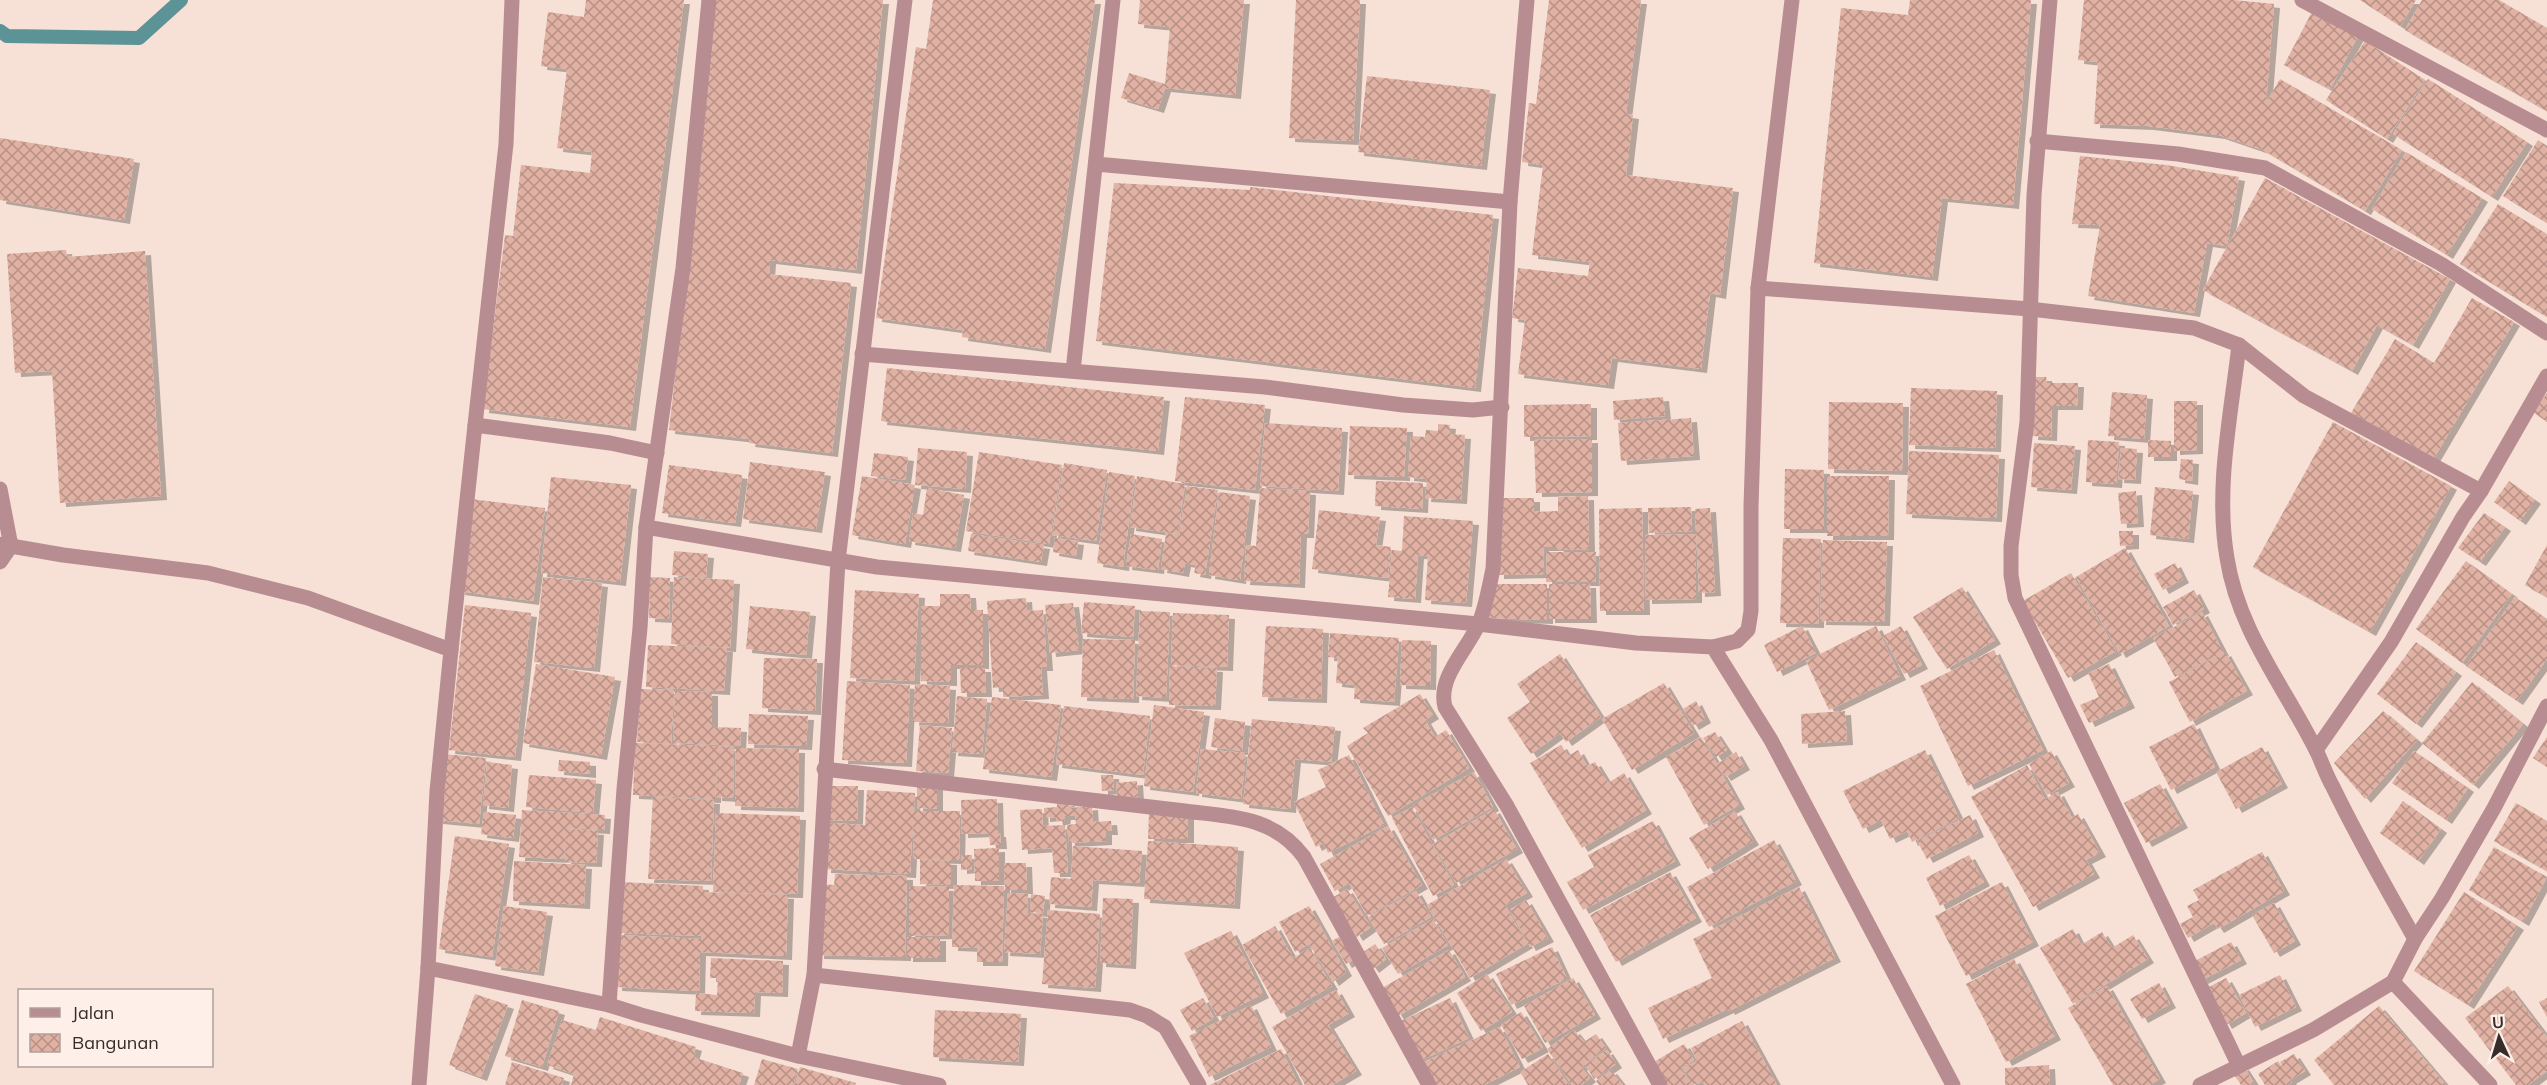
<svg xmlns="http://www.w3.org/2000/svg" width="2547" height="1085" font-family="Mulish,sans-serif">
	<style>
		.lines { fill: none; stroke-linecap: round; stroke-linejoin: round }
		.stream { stroke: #5c9397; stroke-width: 14 }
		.building { fill: url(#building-cross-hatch); filter: url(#shadow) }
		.minor { stroke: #b88d92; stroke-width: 15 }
	</style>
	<defs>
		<pattern id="building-cross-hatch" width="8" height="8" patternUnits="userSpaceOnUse" patternTransform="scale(1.5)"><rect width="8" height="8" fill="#e1b2a4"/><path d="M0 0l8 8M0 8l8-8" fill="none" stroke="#b79186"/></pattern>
		<filter id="shadow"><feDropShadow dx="6" dy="4" stdDeviation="0" flood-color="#0004"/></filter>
	</defs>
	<rect width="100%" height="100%" fill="#f7e0d5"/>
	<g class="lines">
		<path class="stream" d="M0,31l7,5 132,2 42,-38"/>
	</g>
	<g class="building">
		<path d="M586,0h98l-54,427 -147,-18 22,-174 8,1 8,-71 69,8 2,-21 -35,-4 10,-79 -26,-3 7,-54 36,5z"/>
		<path d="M712,0h171l-27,270 -86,-10 -1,14 82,9 -19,170 -83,-10 1,-4 -81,-9 35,-307z"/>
		<path d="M933,0h162l-50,349 -83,-12 1,-7 -87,-12 40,-271 10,2z"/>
		<path d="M1140,0h104l-9,95 -70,-7 -7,21 -37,-11 8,-25 36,11 5,-57 -32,-3z"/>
		<path d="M1296,0h64l-7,141 -64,-3z"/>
		<path d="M1549,0h92l-15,114 7,1 -7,60 107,13 -13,107 -10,-2 -9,76 -89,-11 -4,27 -90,-11 7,-54 -13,-2 6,-50 70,8 2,-14 -58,-7 11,-90 -21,-3 7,-59 7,1z"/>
		<path d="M1910,0h121l-18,205 -71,-7 -10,79 -118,-14 27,-255 67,7z"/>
		<path d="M2084,0h150l40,4 -8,99 14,-24 122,71 -37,61 -102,-61 -44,-15 -71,-9 -54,-2 4,-62 -20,-2z"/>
		<path d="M2360,0h56l-16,26z"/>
		<path d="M2422,0h77l48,28v83l-142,-81z"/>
		<path d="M2313,10l46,24 -29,55 -46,-24z"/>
		<path d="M2365,41l60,39 -38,59 -61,-39z"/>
		<path d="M1367,76l123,14 -9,76 -123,-14z"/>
		<path d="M2428,79l99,63 -35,55 -99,-63z"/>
		<path d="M0,138l134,21 -10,61 -124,-20z"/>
		<path d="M2538,140l9,6v77l-44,-27z"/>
		<path d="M2406,152l76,46 -35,57 -75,-46z"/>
		<path d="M2080,156l86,9 73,12 -12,69 -20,-3 -13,70 -106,-17 12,-71 -28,-1z"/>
		<path d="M2265,178l185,101 -37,66 -36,-20 -25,46 -149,-81z"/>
		<path d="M1114,183l136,7v-3l243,28 -18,173 -379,-47z"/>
		<path d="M2498,204l49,30v83l-87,-53z"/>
		<path d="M66,250l1,7 78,-6 16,245 -101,7 -8,-132 -37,2 -8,-119z"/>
		<path d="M2472,298l42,24 -80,136 -83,-45 44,-74 39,24z"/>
		<path d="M887,368l277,29 -6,54 -277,-30z"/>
		<path d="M2034,377h12l1,6h31l-1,23h-25l-1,31 -19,-1z"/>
		<path d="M1911,388l86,3 -2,57 -86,-3z"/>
		<path d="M2112,392l35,3 -3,44 -36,-3z"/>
		<path d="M2547,393v29l-14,-10z"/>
		<path d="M1185,397l80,8 -10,85 -80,-9z"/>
		<path d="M1663,397l2,19 -51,4 -1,-19z"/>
		<path d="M2174,401h23v49l-23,1z"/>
		<path d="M1829,402l74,1 -1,68 -74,-2z"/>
		<path d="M1591,404v32l-67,1v-32z"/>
		<path d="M1691,418l3,38 -73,5 -3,-38z"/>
		<path d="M2333,422l118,64 -81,146 -117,-65z"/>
		<path d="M1265,423l77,5 -4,63 -78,-5z"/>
		<path d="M1438,424l12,1 -1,9 16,1 -4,65 -36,-2 2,-19 -19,-2 3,-41 14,1 1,-7 12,1z"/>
		<path d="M1350,426l57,2 -3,49 -56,-2z"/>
		<path d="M1592,439v53l-56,1 -2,-53z"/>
		<path d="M2088,440l31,2 -3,42 -30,-2z"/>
		<path d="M2148,440l23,1v16h-23z"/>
		<path d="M2034,443l41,3 -4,44 -40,-3z"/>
		<path d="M918,448l49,4 -2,37 -50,-4z"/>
		<path d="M2121,448l16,1 -2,31 -17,-1z"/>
		<path d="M1909,451l90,4 -3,63 -90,-4z"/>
		<path d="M979,452l83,13 -13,79 -83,-13z"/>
		<path d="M874,453l34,4 -3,23 -34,-4z"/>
		<path d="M2181,459l12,1 -1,21 -13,-2z"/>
		<path d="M750,462l75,10 -9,57 -73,-10z"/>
		<path d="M1064,463l43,7 -11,71 -44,-6z"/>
		<path d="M669,465l73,10 -7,48 -73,-10z"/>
		<path d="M1785,469l39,1v59h-40z"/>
		<path d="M1109,472l26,4 -12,91 -26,-4z"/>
		<path d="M862,476l53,9 -10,59 -53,-9z"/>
		<path d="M1137,476l48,8 -7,50 -48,-7z"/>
		<path d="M1827,476h62l-1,60h-61z"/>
		<path d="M551,477l80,8 -11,97 -79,-9z"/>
		<path d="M1376,481l47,2 -1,26 -47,-3z"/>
		<path d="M2509,481l26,19 -15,21 -26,-19z"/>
		<path d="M1187,486l31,4 -13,85 -11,-2 2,-8 -11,-2 -2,10 -22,-4 5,-36 13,2z"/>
		<path d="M2155,487l38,4 -5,48 -38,-4z"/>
		<path d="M927,488l37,7 -9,53 -46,-7 4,-28 10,2z"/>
		<path d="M1260,488l50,3 -2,43h-7l-2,50 -55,-3 2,-36 10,1z"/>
		<path d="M2136,491l2,32 -17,1 -3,-31z"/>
		<path d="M1219,492l31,4 -10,84 -31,-5z"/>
		<path d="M1588,496l1,53 -31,1 -1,-13 1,10h-15l1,27 -46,1 -1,-77h37v14l24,-1v-14z"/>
		<path d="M471,499l74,9 -12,93 -74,-10z"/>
		<path d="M1691,507l1,24 -43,2 -1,-25z"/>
		<path d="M1642,508l2,103h-44l-1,-102z"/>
		<path d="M1710,508l5,84 -16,1 -4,-84z"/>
		<path d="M1319,510l61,7 -4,28 15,2 -3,31 -76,-9z"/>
		<path d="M2484,513l21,14 -25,35 -22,-14z"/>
		<path d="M1404,516l69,5 -7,82 -41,-3 3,-44 -10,-1 -3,44 -27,-2 4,-47 10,1z"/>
		<path d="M2119,531h14v14l-13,1z"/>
		<path d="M971,534l73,11 -3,17 -73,-11z"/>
		<path d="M1131,534l31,5 -4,31 -32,-4z"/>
		<path d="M1696,534v65l-50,1 -1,-65z"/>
		<path d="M1055,538l23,3 -2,15 -23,-4z"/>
		<path d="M1783,538l38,1 -3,85 -38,-1z"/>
		<path d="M1823,540l64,2 -3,80 -64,-1z"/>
		<path d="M2547,545v52l-22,-12z"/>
		<path d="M2125,548l44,78 -49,28 -44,-77z"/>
		<path d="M674,551l34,3 -2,24 -34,-3z"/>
		<path d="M1547,552h49v30h-50z"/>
		<path d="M2466,561l46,33 -50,69 -46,-34z"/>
		<path d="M2175,563l8,16 -20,11 -9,-16z"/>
		<path d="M2071,573l45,78 -48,27 -45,-77z"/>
		<path d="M543,577l59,6 -8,85 -60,-6z"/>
		<path d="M650,577l20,1 -1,41 -20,-1z"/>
		<path d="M674,577l60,3 -4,68 -59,-4z"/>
		<path d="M1490,584h57v36l-58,-2z"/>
		<path d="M1549,584h41l1,35h-42z"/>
		<path d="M1962,587l33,53 -48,29 -34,-52z"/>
		<path d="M855,590l64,4 -5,87 -64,-3z"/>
		<path d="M2194,590l10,19 -31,16 -10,-18z"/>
		<path d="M940,594h30l1,16h12v55h-32v17l-30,-1v-75h19z"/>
		<path d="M2515,597l32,22v40l-30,42 -51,-35z"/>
		<path d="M1026,598l1,13 16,-1 4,57h-6l2,28 -40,2v-10l-10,1 -6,-87z"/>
		<path d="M1084,602l51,4 -2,31 -52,-4z"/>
		<path d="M1073,603l6,47 -29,3 -5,-48z"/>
		<path d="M465,605l66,8 -16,144 -66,-7z"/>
		<path d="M750,606l60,6 -4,43 -60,-6z"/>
		<path d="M1140,611l30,1 -4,86 -30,-2z"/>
		<path d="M2202,612l21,40 -48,25 -22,-39z"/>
		<path d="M1173,613l56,2 -2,52 -56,-2z"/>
		<path d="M1266,626l57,3 -2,70 -59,-2z"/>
		<path d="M1802,626l14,27 -39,19 -13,-27z"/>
		<path d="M1876,626l24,50 -71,34 -23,-49z"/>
		<path d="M1901,626l21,39 -18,9 -21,-38z"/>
		<path d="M1330,633l69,5 -5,64 -40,-3 1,-14 -19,-2 2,-25 -10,-1z"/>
		<path d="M1083,639l52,1 -2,59 -52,-2z"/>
		<path d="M1402,640l29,1 -1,45 -30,-1z"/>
		<path d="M2416,642l40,30 -40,52 -39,-30z"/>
		<path d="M648,645l79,3 -3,43 -78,-4z"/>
		<path d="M1994,650l49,100 -75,36 -48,-100z"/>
		<path d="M2225,652l22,39 -57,31 -21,-40z"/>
		<path d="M1560,654l41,63 -35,25 -6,-9 -29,21 -24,-36 23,-16 -13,-18z"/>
		<path d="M764,658l53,1 -2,52 -53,-3z"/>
		<path d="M536,664l79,13 -14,79 -78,-13z"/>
		<path d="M2109,664l20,40 -40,19 -9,-18 19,-8 -11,-24z"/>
		<path d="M1170,666l47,2 -2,38 -46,-1z"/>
		<path d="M960,668h25l1,25h-25z"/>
		<path d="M847,681l63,4 -4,78 -64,-3z"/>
		<path d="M2472,682l51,42 -50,61 -51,-42z"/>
		<path d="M1664,683l30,50 -62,37 -30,-51z"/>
		<path d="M915,684l35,2 -2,37 -35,-1z"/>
		<path d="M640,689l34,1 -3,54 -34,-2z"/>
		<path d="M675,691l37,1v35l29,1 -1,18 -67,-3z"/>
		<path d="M1420,694l13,21 -8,5 10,17 11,-7 23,38 -81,48 -41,-70 21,-13 -5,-5z"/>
		<path d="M957,696l30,3 -5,55 -30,-2z"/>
		<path d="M992,697l69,8 -10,72 -68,-8z"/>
		<path d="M1696,701l9,18 -12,7 -10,-17z"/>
		<path d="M1154,705l50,7 -11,80 -49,-6z"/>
		<path d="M1064,706l86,10 -7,59 -87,-11z"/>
		<path d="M1845,711l2,30 -45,3 -1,-30z"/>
		<path d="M2383,711l34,29 -52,59 -31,-36z"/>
		<path d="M749,714l59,2 -2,30 -58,-2z"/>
		<path d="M1215,718l30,4 -3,29 -31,-4z"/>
		<path d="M1252,719l83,8 -4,35 -36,-3 -5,50 -47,-5z"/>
		<path d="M2194,724l21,43 -44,23 -22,-43z"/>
		<path d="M920,725l32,3 -4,45 -32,-2z"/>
		<path d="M1715,732l12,18 -11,7 -13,-19z"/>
		<path d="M1701,737l16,27 19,-12 8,14 -19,11 -7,-10 21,38 -35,20 -38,-68z"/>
		<path d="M2547,737v30l-14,-9z"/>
		<path d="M635,743l99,4 -1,51 -17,-1 1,-44 -2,46 -82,-4z"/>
		<path d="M1561,745l7,11 10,-6 9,16 8,-4 13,21 16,-10 22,37 -64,38 -52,-85z"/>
		<path d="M2262,747l20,37 -46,25 -20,-37z"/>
		<path d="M736,748l63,1 -1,59 -63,-2z"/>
		<path d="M1201,749l45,4 -5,46 -45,-6z"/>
		<path d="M1925,750l34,68 -47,24 -5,-11 -17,8 -9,-19 -18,9 -20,-38z"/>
		<path d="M2051,751l18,32 -22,12 -18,-31z"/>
		<path d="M2414,751l54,37 -22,32 -54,-37z"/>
		<path d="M443,754l43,4 -7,66 -42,-4z"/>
		<path d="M1349,755l35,70 -56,28 -5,-10 -7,4 -22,-45 32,-15 -8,-17z"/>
		<path d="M559,760l31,2v12l-32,-3z"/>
		<path d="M487,762l25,3 -4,43 -25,-3z"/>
		<path d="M2027,765l18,34 13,-7 14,26 6,-4 22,39 -14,7 8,14 -61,33 -62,-110z"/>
		<path d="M1474,772l19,35 -60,33 -20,-35z"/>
		<path d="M529,775l67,5 -3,33 -67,-6z"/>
		<path d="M1101,775h12l1,15 -12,1z"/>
		<path d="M1137,781l1,16 -21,1 -1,-15z"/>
		<path d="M917,784l20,1v24l-20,-1z"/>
		<path d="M2160,784l22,40 -36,19 -22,-40z"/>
		<path d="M825,786h33l-1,35 -34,-1z"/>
		<path d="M867,790l48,3 -1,18h46l-1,49 -45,-1 -1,-39 -3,54 -85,-5 3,-46 37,2z"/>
		<path d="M653,797l61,3 -3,81 -63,-2z"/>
		<path d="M997,799l1,34h2l1,12h-11l-1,-12 -27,1 -1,-34z"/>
		<path d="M2403,801l38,28 -23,32 -38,-28z"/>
		<path d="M1069,802v6l23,-2 1,16 18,-1 1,10h-6v10l-37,2 -2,-18 9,-1 -1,-8h-10l-1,5h-7l-1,-4 -12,1v-10l13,-1v-4z"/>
		<path d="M2516,803l31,18v50l-53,-30z"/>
		<path d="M1412,807l42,78 -21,11 -41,-78z"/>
		<path d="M1042,809l1,17 22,-1 3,48h-14l-2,-25 -30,2 -2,-40z"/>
		<path d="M1494,809l23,40 -61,34 -23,-39z"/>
		<path d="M522,810l83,5 -1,15 -38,-2 -2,31 -45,-2z"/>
		<path d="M1735,811l18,30 -45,28 -19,-31z"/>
		<path d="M484,812l32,3 -3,23 -32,-4z"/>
		<path d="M716,813l84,3 -3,78 -84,-2z"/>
		<path d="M1149,813l39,1v25h-40z"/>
		<path d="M1970,815l8,18 -51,26 -10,-18z"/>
		<path d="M1653,821l22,40 -92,49 -16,-28 27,-15 -6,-12z"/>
		<path d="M1388,826l34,59 -55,31 -18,-33 -14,8 -15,-27z"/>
		<path d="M566,829l32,2 -2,32 -31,-1z"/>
		<path d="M455,836l54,8 -17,113 -53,-8z"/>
		<path d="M1774,840l22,41 -87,46 -22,-40z"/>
		<path d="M1148,841l90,6 -4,58 -90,-6z"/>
		<path d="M1073,846l69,5 -3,32 -46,-3 -2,27 -42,-3 2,-27 20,2z"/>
		<path d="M2494,847l53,30 -24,45 -54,-32z"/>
		<path d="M999,848v33h-24l-1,-32z"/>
		<path d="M2262,852l22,39 -66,38 -4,-6 -26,15 -8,-14 13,-7 -6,-11 12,-6 -6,-10z"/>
		<path d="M961,855h11v14l-11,1z"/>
		<path d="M1969,855l15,27 -44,24 -14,-28z"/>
		<path d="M1506,859l21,34 -22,12 22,39 -57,34 -43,-73z"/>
		<path d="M920,860l31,1v24l-31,-1z"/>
		<path d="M514,861l72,4 -2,40 -71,-4z"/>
		<path d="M1004,863h22l1,27h-22z"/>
		<path d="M1670,872l26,46 -80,44 -26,-47z"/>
		<path d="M835,874l72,2 -2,81 -87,-2 2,-71 14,1z"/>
		<path d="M621,882l82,4v6l85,3 -2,61 -86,-4 -1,39 -83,-4 2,-52 83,4 1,-3 -84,-3z"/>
		<path d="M2002,882l31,60 -67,34 -31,-60z"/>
		<path d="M954,885l50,1 -2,76h-25v-14l-25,-1z"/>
		<path d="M909,886l40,1v48l-40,1z"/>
		<path d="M1799,887l36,71 -106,53 -1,-2 -65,30 -15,-31 64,-30 -19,-39z"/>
		<path d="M1347,889l24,38 -14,10 -25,-39z"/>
		<path d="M1416,891l15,26 -47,27 -16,-27z"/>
		<path d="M2464,892l54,34 -50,79 -54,-34z"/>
		<path d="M1008,893l20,1 -1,19 16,1 -3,40 -36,-2z"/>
		<path d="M1031,894l14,2 -2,17 -13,-1z"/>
		<path d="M1103,898l30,1 -3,66 -30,-2z"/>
		<path d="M1526,900l22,38 -18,9 -20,-37z"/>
		<path d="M2274,903l21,38 -21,12 -22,-38z"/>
		<path d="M504,906l43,6 -9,60 -43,-6z"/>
		<path d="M1309,906l37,66 -13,10 -24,-38 -14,8 -16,-30z"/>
		<path d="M1048,910l52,4 -5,74 -53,-4z"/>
		<path d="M1433,919l15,26 -50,29 -16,-26z"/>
		<path d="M1275,926l18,32 17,-10 22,38 -51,28 -39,-69z"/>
		<path d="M2073,929l8,16 21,-13 10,16 21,-13 15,24 -75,45 -33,-56z"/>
		<path d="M1231,931l32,63 -46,23 -33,-64z"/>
		<rect x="907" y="937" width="33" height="21"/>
		<path d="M1339,937l14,23 -7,4 -14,-23z"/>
		<path d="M2231,942l10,18 -39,20 -9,-18z"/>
		<path d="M1375,944l11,15 -13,10 -11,-16z"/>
		<path d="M1552,947l15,32 -56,26 -15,-31z"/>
		<path d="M1449,950l16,27 -67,39 -16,-28z"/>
		<path d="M711,958l72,3 -1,32 -27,-1 -1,21 -59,-2 1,-18 21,2 1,-17h-8z"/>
		<path d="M2014,959l41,77 -49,26 -40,-78z"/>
		<path d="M1487,974l25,38 -31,19 -24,-38z"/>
		<path d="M2280,975l16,32 -41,20 -16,-32z"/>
		<path d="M1573,978l22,37 -50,28 -21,-37z"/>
		<path d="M2226,978l20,35 -20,12 -21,-36z"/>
		<path d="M2159,983l11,21 -28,15 -12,-20z"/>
		<path d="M2107,986l53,93 -11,6h-36l-45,-77z"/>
		<path d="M2508,986l39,51v34l-19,14h-12l-51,-67z"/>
		<path d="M1336,990l13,23 -21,12 28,46 -24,14h-27l-33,-58z"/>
		<path d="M475,994l33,11 -27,72 -32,-12z"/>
		<path d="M1203,998l11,20 -22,13 -12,-21z"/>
		<path d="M1450,998l19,40 -49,23 -19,-40z"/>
		<path d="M2547,998v19l-8,-15z"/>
		<path d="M522,1000l37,11 -17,56 -37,-11z"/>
		<path d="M1251,1005l20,42 -62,30 -20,-41z"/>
		<path d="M2379,1006l45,53 22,26h-112l-20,-25z"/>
		<path d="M935,1010l86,4 -3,48 -85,-5z"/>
		<path d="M1521,1012l22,36 -21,11 -21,-34z"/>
		<path d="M600,1017l96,30 -3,10 50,16 -4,12h-168l3,-11 -27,-9 15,-45 34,10z"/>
		<path d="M1742,1021l35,64h-72l-2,-3 -11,3 -9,-17 14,-7 -6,-13z"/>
		<path d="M1500,1027l20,40 -36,18h-48l-12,-23z"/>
		<path d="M1574,1030l10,12 12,-8 10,14 -25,19 9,11 -9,7h-9l-25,-36z"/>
		<path d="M1684,1044l10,16 -13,8 10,17h-23l-14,-23z"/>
		<path d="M1281,1049l18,36h-89z"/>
		<path d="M1607,1050l9,14 -22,15 -9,-14z"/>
		<path d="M1548,1054l21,31h-41l-8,-13z"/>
		<path d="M2294,1054l11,17 -15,9 2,2 -5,3h-22l-7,-11 20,-13 6,9 -4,-8z"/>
		<path d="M762,1059l36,10 -5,16h-39z"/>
		<path d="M512,1062l52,16 -2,7h-57z"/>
		<path d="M2049,1065l1,20h-45v-17z"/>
		<path d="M2243,1066l11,17 -4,2h-9l-8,-12z"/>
		<path d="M800,1067l56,16 -1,2h-60z"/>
		<path d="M1611,1070l12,15h-24l-3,-4z"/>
	</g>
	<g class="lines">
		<g class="minor">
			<path d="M1527,0l-17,202 -17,367c-4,18 -7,37 -14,54 -11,26 -42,54 -34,84l62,99 153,279"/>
			<path d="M2050,0l-16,195 -7,227 -16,124v29l4,23 224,468"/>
			<path d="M2302,0l245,130"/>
			<path d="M2037,141l141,13 87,14 176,96 106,69"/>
			<path d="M1096,164l414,38"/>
			<path d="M1758,288l34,-288"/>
			<path d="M2239,345c-8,70 -24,143 -12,213 11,72 57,128 89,192 6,12 10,25 17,37 25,52 54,102 82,152"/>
			<path d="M862,354l403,33 138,18 70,5 29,-3"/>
			<path d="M1073,371l40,-371"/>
			<path d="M475,425l31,-281 6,-144"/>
			<path d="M0,489l11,57 -8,-2"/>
			<path d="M646,527l231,40 601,57 158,19 77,4 58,93 182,345"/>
			<path d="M0,562l11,-16 52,9 145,18 100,25 143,52 -14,141 -9,177 181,37 32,10 157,41 141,29"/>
			<path d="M1713,647l24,-6 11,-11 3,-19v-105l7,-218 272,21 164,19 45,17 65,51 177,95 66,-115"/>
			<path d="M451,650l24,-225 135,18 47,10"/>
			<path d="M2316,750l75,-108 72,-125 18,-26"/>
			<path d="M824,769l361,42c46,6 89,5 119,46l125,228"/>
			<path d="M814,975l316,35 17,6 18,11 34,58"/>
			<path d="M2393,982l97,103"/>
			<path d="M609,1005l15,-216 16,-161 6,-101 37,-259 26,-268"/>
			<path d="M798,1056l16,-81 24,-414 67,-561"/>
			<path d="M419,1085l9,-117"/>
			<path d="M2200,1085l113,-55 80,-48 22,-43 27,-41 52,-90 53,-102"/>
		</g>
	</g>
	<rect x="18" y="989" width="195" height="78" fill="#feefe9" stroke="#aea19c" stroke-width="1.5"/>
	<rect x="30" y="1008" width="30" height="9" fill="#b88d92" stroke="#aea19c" stroke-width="1.5"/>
	<text x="72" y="1019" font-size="18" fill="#362d29">Jalan</text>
	<rect x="30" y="1034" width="30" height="18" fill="url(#building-cross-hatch)" stroke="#aea19c" stroke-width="1.5"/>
	<text x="72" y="1049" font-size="18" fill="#362d29">Bangunan</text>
	<g transform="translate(2499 1037) rotate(356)" stroke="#feefe9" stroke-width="4.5" paint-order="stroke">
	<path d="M0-4.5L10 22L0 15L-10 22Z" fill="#362d29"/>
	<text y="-9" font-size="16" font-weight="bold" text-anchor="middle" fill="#362d29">U</text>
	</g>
</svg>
